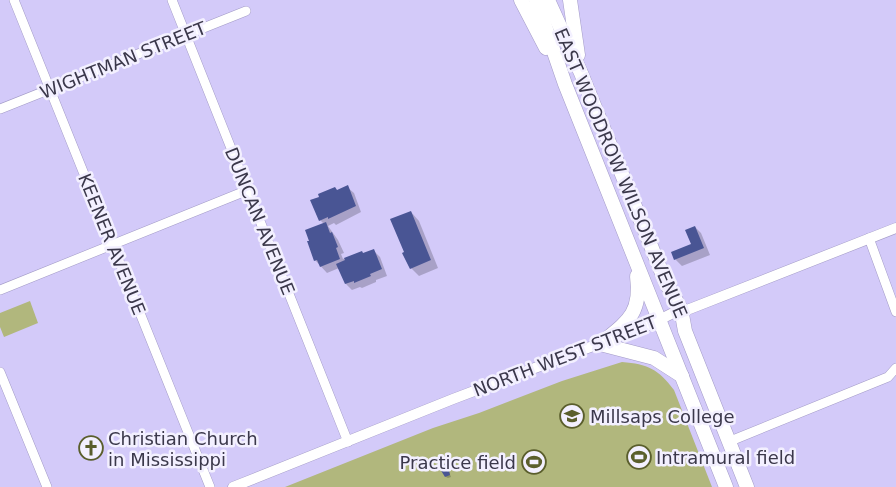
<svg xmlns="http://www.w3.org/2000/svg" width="896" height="487" font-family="'DejaVu Sans',sans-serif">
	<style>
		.green { fill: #b1b77d }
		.shadow { fill: #0003 }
		.building { fill: #495594 }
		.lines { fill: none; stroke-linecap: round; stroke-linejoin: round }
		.minor-casing { stroke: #a39bc7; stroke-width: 10 }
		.tertiary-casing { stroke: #a39bc7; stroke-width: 11 }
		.primary-casing { stroke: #a39bc7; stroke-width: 15 }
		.minor { stroke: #fff; stroke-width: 9 }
		.tertiary { stroke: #fff; stroke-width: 10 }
		.primary { stroke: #fff; stroke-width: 14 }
		.labels { text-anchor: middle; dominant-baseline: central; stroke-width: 5; stroke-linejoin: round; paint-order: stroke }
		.street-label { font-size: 18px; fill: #3b384b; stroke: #f3f0ff }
		.poi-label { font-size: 18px; fill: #3b384b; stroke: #f3f0ff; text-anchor: start }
	</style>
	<rect width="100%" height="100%" fill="#d3caf9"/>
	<g class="green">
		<path d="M30,301l8,22 -34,14 -4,-10v-14z"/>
		<path d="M622,362c26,2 36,7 52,28l38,97h-427l148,-59 46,-15 83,-32z"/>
	</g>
	<g class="shadow">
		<path d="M347,187l7,6 7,19 -25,13 -2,-2 -6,3 10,14 6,13 -3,1 2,5 18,-7 3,2 9,-4 7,7 7,19 -11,4v2l-14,6 -2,-1 -8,3 -6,-6 -7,-16 -12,5 -12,-13 9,-36 -4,-4 18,-29z"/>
		<path d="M411,212l8,9 19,47 -19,8 -8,-8z"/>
		<path d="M695,227l6,6 9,22 -28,11 -7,-7 18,-14z"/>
		<path d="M447,466l4,11 -3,1 -2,-1z"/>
	</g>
	<g class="building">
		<path d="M348,185l8,21 -28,13v-2l-9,4 -9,-21 9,-3 -1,-3 17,-7 2,3z"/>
		<path d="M411,211l20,49 -21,9 -8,-16 2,-1 -14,-33z"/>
		<path d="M326,222l4,11 2,-1 6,15 -2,1 4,11 -20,8 -3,-7 -3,1 -7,-20h2l-4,-11z"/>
		<path d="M695,226l9,22 -30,12 -3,-8 20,-8 -6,-14z"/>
		<path d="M374,249l8,20 -12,5 1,2 -17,7v-2l-9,3 -9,-20 9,-4 -1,-2 18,-7 1,2z"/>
		<path d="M445,464l3,2 2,9 -5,2 -5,-8 1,-3z"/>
	</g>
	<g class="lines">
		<g class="minor-casing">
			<g id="minor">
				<path d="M14,0l196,487"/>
				<path d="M172,0l176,442"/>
				<path d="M0,109l246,-98"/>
				<path d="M869,238l27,74"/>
				<path d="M0,290l248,-100"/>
				<path d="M0,372l47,115"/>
				<path d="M728,442l160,-65 8,-9"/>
			</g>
		</g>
		<g class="tertiary-casing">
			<path id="tertiary" d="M233,487l220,-88 198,-75 30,-15 6,1 209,-82"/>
		</g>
		<g class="primary-casing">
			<g id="primary">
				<path d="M521,0l25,48"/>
				<path d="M536,0l29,84 161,403"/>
				<path d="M548,0l33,73 85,210 15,26 4,22 62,156"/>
				<path d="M570,0l8,55"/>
				<path d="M600,344c27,-22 42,-30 37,-68"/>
				<path d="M600,344l54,14 28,18"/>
			</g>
		</g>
		<use href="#minor" class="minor"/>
		<use href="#tertiary" class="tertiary"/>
		<use href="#primary" class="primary"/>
	</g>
	<defs>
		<g id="university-ring" transform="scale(1.25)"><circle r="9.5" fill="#f3f0ff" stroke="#5a5e2c" stroke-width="1.5"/><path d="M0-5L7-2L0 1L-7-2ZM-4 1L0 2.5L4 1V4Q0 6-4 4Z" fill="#5a5e2c"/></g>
		<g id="church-ring" transform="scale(1.25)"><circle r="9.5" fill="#f3f0ff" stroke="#5a5e2c" stroke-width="1.5"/><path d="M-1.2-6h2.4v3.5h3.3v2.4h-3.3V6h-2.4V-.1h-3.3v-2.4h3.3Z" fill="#5a5e2c"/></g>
		<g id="stadium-ring" transform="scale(1.25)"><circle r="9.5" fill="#f3f0ff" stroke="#5a5e2c" stroke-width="1.5"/><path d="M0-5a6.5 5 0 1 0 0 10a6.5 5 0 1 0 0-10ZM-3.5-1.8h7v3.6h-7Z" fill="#5a5e2c"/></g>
	</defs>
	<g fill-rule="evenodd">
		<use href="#university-ring" x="572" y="416"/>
		<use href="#church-ring" x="91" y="448"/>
		<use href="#stadium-ring" x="639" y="457"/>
		<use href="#stadium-ring" x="534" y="462"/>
	</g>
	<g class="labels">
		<g class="street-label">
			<text transform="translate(123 60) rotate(-22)">WIGHTMAN STREET</text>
			<text transform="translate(621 173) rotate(67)">EAST WOODROW WILSON AVENUE</text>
			<text transform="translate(260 221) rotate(68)">DUNCAN AVENUE</text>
			<text transform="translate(112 244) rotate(68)">KEENER AVENUE</text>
			<text transform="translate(565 356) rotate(-21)">NORTH WEST STREET</text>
		</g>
		<g class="poi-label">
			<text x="590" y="416">Millsaps College</text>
			<text x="108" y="438">Christian Church<tspan x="108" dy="21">in Mississippi</tspan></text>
			<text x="656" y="457">Intramural field</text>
			<text x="516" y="462" text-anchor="end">Practice field</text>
		</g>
	</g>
</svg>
